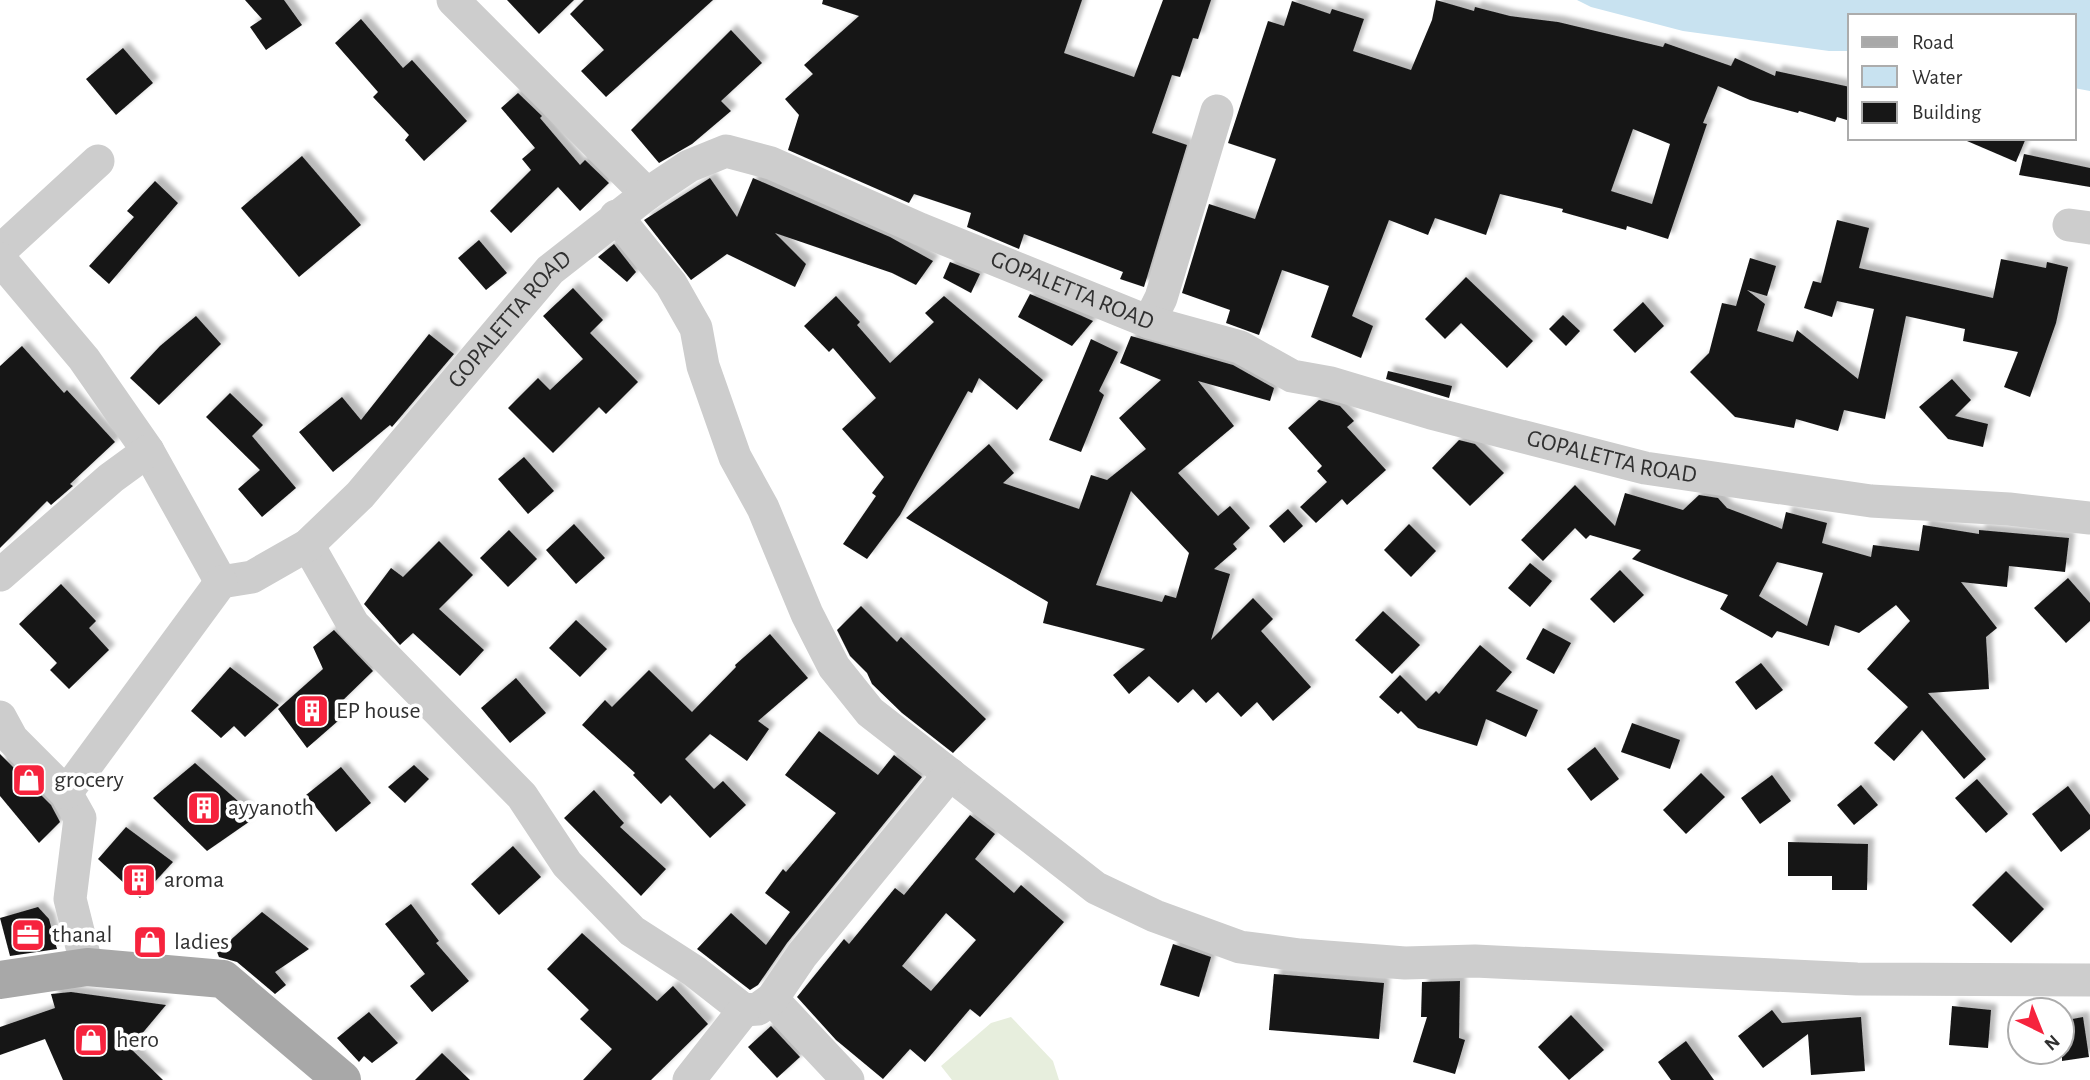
<svg xmlns="http://www.w3.org/2000/svg" width="2090" height="1080" font-family="'Alegreya Sans',sans-serif">
	<style>
		.green { fill: #e7eedd }
		.water { fill: #c8e2f0 }
		.building { fill: #171717; fill-rule: evenodd; filter: url(#shadow) }
		.lines { fill: none; stroke-linecap: round; stroke-linejoin: round }
		.minor { stroke: #cdcdcd; stroke-width: 33 }
		.major { stroke: #a8a8a8; stroke-width: 38 }
		.labels { text-anchor: middle; dominant-baseline: central; stroke-width: 7; stroke-linejoin: round; paint-order: stroke }
		.street-label { font-size: 24px; fill: #303030; stroke: #fff }
		.poi-label { font-size: 24px; fill: #303030; stroke: #fff; text-anchor: start }
	</style>
	<defs>
		<filter id="shadow"><feDropShadow dx="6" dy="-6" stdDeviation="2" flood-color="#0004"/></filter>
	</defs>
	<rect width="100%" height="100%" fill="#fff"/>
	<path class="green" d="M1011,1017l42,44 6,19h-107l-11,-14 50,-43z"/>
	<path class="water" d="M1577,0h513v91l-16,-3v-72h-224v35h-21l-146,-20 -92,-24z"/>
	<g class="building">
		<path d="M245,0h39l18,25 -36,25 -16,-23 12,-8z"/>
		<path d="M507,0h67l-35,34z"/>
		<path d="M584,0h129l-107,97 -25,-26 23,-21 -34,-36z"/>
		<path d="M823,0h259l-18,53 70,24 29,-77h48l-13,39 -5,-1 -13,39 -8,-2 -20,58 35,12 -43,142 -24,-8 3,-7 -99,-38 -5,15 -52,-22 4,-14 -57,-19 -5,9 -121,-53 11,-35 -14,-16 28,-25 -9,-9 55,-49 -37,-12z"/>
		<path d="M1436,0l38,11 1,-4 35,9 48,6 105,25 2,-4 66,23 4,-8 40,18 1,-5 74,16v34l-13,-4 -2,5 -36,-11 -1,2 -48,-13 -32,-14 -15,37 4,1 -39,115 -41,-13 -1,4 -64,-18 1,-3 -63,-15 -14,41 -51,-17 -7,17 -39,-15 -37,96 21,10 -12,32 -50,-21 18,-51 -47,-16 -23,65 -33,-12 4,-13 -48,-17 27,-89 46,15 21,-60 -48,-16 40,-122 16,5 8,-25 38,13 2,-5 32,10 -11,32 58,19 21,-50zM1633,129l37,15 -18,60 -41,-13z"/>
		<path d="M361,19l42,49 9,-8 55,61 -43,40 -19,-21 4,-5 -36,-38 5,-5 -43,-49z"/>
		<path d="M731,30l31,33 -41,38 10,10 -39,33 -33,19 -28,-33z"/>
		<path d="M123,48l30,35 -37,32 -30,-36z"/>
		<path d="M518,93l24,23 -2,2 40,47 5,-5 24,23 -29,28 -22,-24 -47,46 -21,-22 41,-41 -9,-11 13,-11 -34,-40z"/>
		<path d="M1960,138h66l-10,24z"/>
		<path d="M2024,154l66,14v19l-71,-12z"/>
		<path d="M302,156l59,69 -62,52 -58,-69z"/>
		<path d="M710,178l27,39 16,-39 137,59 43,24 -17,24 -24,-12 -117,-40 31,31 -11,23 -68,-33 -36,26 -47,-60z"/>
		<path d="M155,181l23,22 -69,81 -20,-18 45,-49 -7,-6z"/>
		<path d="M1837,220l32,8 -10,40 134,30 8,-39 45,9 1,-6 21,5 -12,56 -26,74 -26,-10 14,-35 -55,-11 2,-12 -59,-13 -21,103 -41,-9 -6,21 -42,-12 -2,9 -59,-11 -45,-45 19,-19 13,-50 14,3 14,-48 26,8 -9,30 -20,-6 18,14 -8,27 36,11 4,-12 61,49 16,-70 -37,-8 -5,16 -28,-9 9,-27 8,2z"/>
		<path d="M479,240l28,33 -21,17 -28,-32z"/>
		<path d="M614,244l22,28 -9,10 -29,-25z"/>
		<path d="M950,262l30,12 -9,19 -28,-15z"/>
		<path d="M1466,277l67,64 -26,27 -46,-45 -16,16 -20,-20z"/>
		<path d="M573,288l30,32 -13,13 48,49 -32,32 -7,-7 -46,46 -45,-45 30,-30 12,12 33,-31 -40,-43z"/>
		<path d="M1030,294l52,22 11,5 -21,25 -54,-29z"/>
		<path d="M836,296l24,26 -3,3 33,38 44,-41 -9,-9 19,-17 99,84 -26,30 -38,-32 -7,15 -4,-2 -68,124 -33,44 -24,-15 33,-48 -4,-3 12,-16 -42,-48 34,-31 -43,-50 -4,4 -25,-26z"/>
		<path d="M1643,302l21,24 -29,27 -22,-23z"/>
		<path d="M1563,315l17,16 -14,15 -17,-17z"/>
		<path d="M196,316l25,28 -62,61 -29,-27 30,-32z"/>
		<path d="M429,334l25,20 -62,73 -2,-2 -57,47 -34,-40 43,-35 19,23z"/>
		<path d="M1131,336l102,29 41,23 -4,13 -72,-20 36,45 -56,47 40,43 12,-10 20,22 -17,16 4,5 -23,20 16,5 -19,66 42,-42 20,21 -12,12 50,56 -38,34 -16,-19 -16,15 -23,-25 -12,11 -13,-14 -15,14 -29,-27 -20,18 -16,-19 32,-26 -102,-26 5,-21 -142,-84 83,-74 25,29 -11,10 76,26 12,-34 16,5 39,-31 -27,-31 42,-38 -41,-17zM1131,491l58,62 -13,45 -11,-3 -3,7 -66,-17z"/>
		<path d="M1091,339l27,13 -19,39 5,4 -23,57 -32,-12z"/>
		<path d="M22,346l42,47 3,-3 48,52 -45,42 3,2 -22,19 -4,-4 -47,47v-182z"/>
		<path d="M1388,371l64,15 -3,12 -63,-19z"/>
		<path d="M1952,379l19,21 -16,16 33,8 -5,23 -35,-8 -29,-32z"/>
		<path d="M230,393l33,32 -11,11 44,52 -34,29 -24,-28 22,-19 -54,-53z"/>
		<path d="M1319,400l21,6 14,15 -7,6 39,43 -39,35 -5,-6 -26,24 -16,-16 27,-25 -10,-11 5,-5 -34,-38z"/>
		<path d="M1459,440l16,4 29,29 -34,33 -38,-38z"/>
		<path d="M524,457l30,34 -26,23 -30,-35z"/>
		<path d="M1575,485l40,41 10,-33 58,17 16,-15 19,3 9,10 55,21 4,-17 41,11 -5,20 49,14 2,-12 46,6 4,-26 56,9v-4l90,8 -4,34 -56,-6 -2,21 -46,-5 36,46 -11,9 3,52 -61,4 58,66 -22,20 -42,-49 -28,31 -20,-18 34,-36 -41,-38 43,-48 -14,-16 -37,28 -24,-8 -6,21 -52,-15 -5,7 -52,-29 8,-14 -96,-36 9,-9 -51,-15 -4,4 -11,-11 -32,33 -22,-21zM1777,562l46,11 -16,53 -48,-30z"/>
		<path d="M1288,509l15,17 -19,17 -15,-17z"/>
		<path d="M574,524l31,34 -29,26 -30,-34z"/>
		<path d="M1409,524l27,27 -25,26 -27,-27z"/>
		<path d="M509,530l28,29 -29,28 -28,-29z"/>
		<path d="M439,541l34,34 -34,34 45,41 -24,26 -47,-43 -13,12 -36,-41 27,-36 12,9z"/>
		<path d="M1530,563l22,18 -22,26 -22,-19z"/>
		<path d="M1620,570l24,25 -30,28 -24,-24z"/>
		<path d="M2068,578l22,25v18l-24,22 -32,-35z"/>
		<path d="M61,584l35,37 -7,7 20,22 -40,39 -19,-19 7,-7 -38,-39z"/>
		<path d="M861,606l36,36 4,-5 85,82 -33,34 -51,-40 -30,-29 -5,-11 -17,-17 -13,-26z"/>
		<path d="M1383,611l37,34 -28,29 -37,-34z"/>
		<path d="M576,620l31,29 -27,28 -31,-29z"/>
		<path d="M1543,628l28,15 -17,31 -28,-15z"/>
		<path d="M334,630l39,41 -35,34 8,9 -39,34 -29,-39 45,-40 -10,-22z"/>
		<path d="M770,634l38,44 -50,43 11,8 -22,32 -37,-27 -25,25 29,30 9,-8 23,24 -36,33 -40,-43 -9,9 -28,-29 2,-2 -53,-48 23,-25 7,7 37,-37 43,42 44,-45 -1,-2z"/>
		<path d="M1480,645l32,27 -16,19 42,19 -12,27 -40,-18 -9,27 -59,-18 -17,-17 -3,3 -19,-17 21,-22 26,26 10,-10 3,3z"/>
		<path d="M1761,663l22,27 -27,20 -21,-28z"/>
		<path d="M230,667l49,38 -34,32 -11,-11 -13,12 -30,-27z"/>
		<path d="M516,678l30,35 -36,30 -29,-35z"/>
		<path d="M1632,723l48,17 -10,29 -49,-17z"/>
		<path d="M819,731l59,44 16,-20 28,22 -135,166 -29,42 -8,5 -53,-41 34,-36 35,32 24,-33 -25,-19 18,-24 3,3 50,-59 -51,-38z"/>
		<path d="M1595,747l24,32 -28,22 -24,-32z"/>
		<path d="M0,754l51,51 9,17 -21,21 -39,-47z"/>
		<path d="M195,763l61,54 -49,34 -54,-53z"/>
		<path d="M414,765l15,14 -24,24 -17,-16z"/>
		<path d="M341,767l30,36 -35,29 -30,-37z"/>
		<path d="M1701,773l24,24 -39,37 -23,-24z"/>
		<path d="M1772,775l19,26 -31,23 -19,-26z"/>
		<path d="M1977,779l31,35 -22,19 -31,-35z"/>
		<path d="M1861,785l17,20 -24,20 -17,-20z"/>
		<path d="M2068,786l22,29v14l-29,23 -29,-38z"/>
		<path d="M594,790l30,33 -4,4 46,42 -25,27 -77,-78z"/>
		<path d="M970,815l25,19 -20,25 39,34 7,-8 43,37 -84,95 -10,-8 -45,53 -15,-13 -27,30 -47,-39 -39,-43 47,-58 5,5 46,-56 9,7zM946,913l30,27 -45,51 -29,-25z"/>
		<path d="M126,827l47,35 -33,36 -42,-39z"/>
		<path d="M1788,842l80,2 -1,46h-35v-14h-44z"/>
		<path d="M513,846l28,31 -42,38 -28,-31z"/>
		<path d="M2006,871l38,38 -33,34 -39,-38z"/>
		<path d="M411,904l28,37 -3,2 33,38 -37,31 -22,-26 15,-12 -40,-50z"/>
		<path d="M38,907l11,12 8,30 -47,7 -10,-38z"/>
		<path d="M262,912l47,37 -34,23 11,13 -11,9 -38,-32 -18,-5 -2,-5z"/>
		<path d="M582,933l75,68 16,-15 35,38 -57,56h-68l29,-31 -32,-30 9,-9 -42,-41z"/>
		<path d="M1173,944l38,13 -12,40 -39,-12z"/>
		<path d="M1274,974l110,9 -5,56 -110,-9z"/>
		<path d="M1460,981l-1,57 6,2 -10,34 -42,-12 14,-45h-6l1,-35z"/>
		<path d="M71,992l95,13 -36,43 33,32h-100l-18,-41 -45,16v-28l55,-19 -4,-14z"/>
		<path d="M1952,1006l39,4 -3,38 -39,-3z"/>
		<path d="M1772,1010l10,13 79,-6 4,54 -54,4 -3,-41 -45,34 -25,-32z"/>
		<path d="M369,1012l29,31 -26,20 -8,-7 -5,6 -22,-24z"/>
		<path d="M1571,1015l33,35 -35,30 -31,-33z"/>
		<path d="M2083,1017l6,40 -27,4v-40z"/>
		<path d="M771,1026l29,31 -23,21 -29,-31z"/>
		<path d="M1686,1041l28,39h-43l-13,-18z"/>
		<path d="M442,1053l28,27h-55z"/>
	</g>
	<g class="lines">
		<g class="minor">
			<path d="M453,0l194,194"/>
			<path d="M616,216l55,68 25,44 7,38 32,91 28,51 44,106 27,53 36,45 226,176 59,28 85,31 60,8 105,8 70,-2 382,18 233,1"/>
			<path d="M2069,225l21,3"/>
			<path d="M0,251l98,-90"/>
			<path d="M0,259l84,100 64,92 73,131"/>
			<path d="M1149,322l12,-24 56,-187"/>
			<path d="M308,545l45,79 169,172 45,68 65,67 62,40 50,39 14,-1 14,-10 76,81"/>
			<path d="M0,575l111,-97 37,-27"/>
			<path id="s1" d="M221,582l31,-5 56,-32 52,-50 190,-225 97,-76 42,-28 37,-15 45,12 149,66 229,93 91,25 52,29 39,7 100,30 214,55 226,33 138,8 81,9"/>
			<path d="M0,717l12,22 54,54 14,25 -10,81 17,68"/>
			<path d="M66,793l155,-211"/>
			<path d="M772,999l30,-44 148,-181"/>
			<path d="M689,1080l55,-70"/>
		</g>
		<path class="major" d="M0,980l87,-13 136,12 119,101"/>
	</g>
	<defs>
		<g id="building-square" transform="scale(1.75)"><rect x="-9" y="-9" width="18" height="18" rx="4" fill="#f6233d" stroke="#fff"/><path d="M-4-6H4V6H1V3H-1V6H-4ZM-2.5-4.3h1.7v1.8h-1.7ZM.8-4.3h1.7v1.8H.8ZM-2.5-1h1.7V.8h-1.7ZM.8-1h1.7V.8H.8Z" fill="#fff"/></g>
		<g id="shop-square" transform="scale(1.75)"><rect x="-9" y="-9" width="18" height="18" rx="4" fill="#f6233d" stroke="#fff"/><path d="M-5-2.5h2.3a2.7 3.5 0 0 1 5.4 0H5L5.5 6h-11ZM-1.5-2.5h3a1.5 2.3 0 0 0-3 0Z" fill="#fff"/></g>
		<g id="office-square" transform="scale(1.75)"><rect x="-9" y="-9" width="18" height="18" rx="4" fill="#f6233d" stroke="#fff"/><path d="M-6-3h4V-5.5h4V-3h4V5H-6ZM-1-4.5V-3h2v-1.5ZM-6 0V1H6V0Z" fill="#fff"/></g>
	</defs>
	<g fill-rule="evenodd">
		<use href="#building-square" x="312" y="711"/>
		<use href="#shop-square" x="29" y="780"/>
		<use href="#building-square" x="204" y="808"/>
		<use href="#building-square" x="139" y="880"/>
		<use href="#office-square" x="28" y="935"/>
		<use href="#shop-square" x="150" y="942"/>
		<use href="#shop-square" x="91" y="1040"/>
	</g>
	<g class="labels">
		<g class="street-label">
			<text stroke="none"><textPath href="#s1" startOffset="1050">GOPALETTA ROAD</textPath></text>
			<text stroke="none"><textPath href="#s1" startOffset="399">GOPALETTA ROAD</textPath></text>
			<text stroke="none"><textPath href="#s1" startOffset="1617">GOPALETTA ROAD</textPath></text>
		</g>
		<g class="poi-label">
			<text x="336" y="711">EP house</text>
			<text x="54" y="780">grocery</text>
			<text x="228" y="808">ayyanoth</text>
			<text x="164" y="880">aroma</text>
			<text x="52" y="935">thanal</text>
			<text x="174" y="942">ladies</text>
			<text x="116" y="1040">hero</text>
		</g>
	</g>
	<rect x="1848" y="14" width="228" height="126" fill="#ffffff" stroke="#acacac" stroke-width="2"/>
	<rect x="1862" y="37" width="35" height="10" fill="#a8a8a8" stroke="#acacac" stroke-width="2"/>
	<text x="1912" y="49" font-size="21" fill="#303030">Road</text>
	<rect x="1862" y="66" width="35" height="21" fill="#c8e2f0" stroke="#acacac" stroke-width="2"/>
	<text x="1912" y="84" font-size="21" fill="#303030">Water</text>
	<rect x="1862" y="102" width="35" height="21" fill="#171717" stroke="#acacac" stroke-width="2"/>
	<text x="1912" y="119" font-size="21" fill="#303030">Building</text>
	<g transform="translate(2041 1031) rotate(137)"><circle r="33" fill="#ffffff" stroke="#acacac" stroke-width="2"/>
	<path d="M0-5L12 26L0 18L-12 26Z" fill="#f6233d"/>
	<text y="-10" font-size="19" font-weight="bold" text-anchor="middle" fill="#303030">N</text>
	</g>
</svg>
